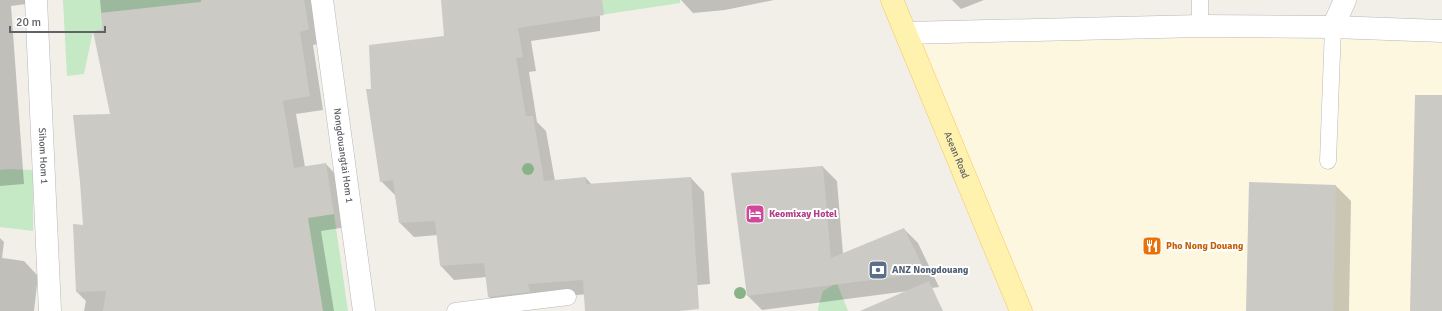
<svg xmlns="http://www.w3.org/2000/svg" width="1442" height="311" font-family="Signika,sans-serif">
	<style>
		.commercial { fill: #fef7e0 }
		.green { fill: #c5e8c5 }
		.shadow { fill: #0003 }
		.building { fill: #cccac5 }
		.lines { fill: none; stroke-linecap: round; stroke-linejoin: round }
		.service-casing { stroke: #b5b8bc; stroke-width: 17 }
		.minor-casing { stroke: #b5b8bc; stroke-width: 23 }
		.primary-casing { stroke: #f2c960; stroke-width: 23 }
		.service { stroke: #fff; stroke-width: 16 }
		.minor { stroke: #fff; stroke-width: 22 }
		.primary { stroke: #fff2af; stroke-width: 22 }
		.tree { fill: #89b387 }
		.labels { text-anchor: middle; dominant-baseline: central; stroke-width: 4; stroke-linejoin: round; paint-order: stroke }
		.street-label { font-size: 10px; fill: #5f6368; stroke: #fff }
		.hotel-label { font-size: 10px; font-weight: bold; fill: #b23c85; stroke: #fff; text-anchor: start }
		.food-label { font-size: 10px; font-weight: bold; fill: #c56008; stroke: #fff; text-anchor: start }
		.service-label { font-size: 10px; font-weight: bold; fill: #4e5e75; stroke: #fff; text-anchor: start }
	</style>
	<rect width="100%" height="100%" fill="#f1efe8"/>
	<path class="commercial" d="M907,33l535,7v271h-421z"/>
	<g class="green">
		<path d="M63,0h138v2l-100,11 2,16 -10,2 -9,43 -17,2z"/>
		<path d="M587,0h93v3l-93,14z"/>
		<path d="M9,169l24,1v61l-33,-4v-57z"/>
		<path d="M334,214l14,97h-139l7,-81z"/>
		<path d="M837,283l11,28h-30v-3l5,-17z"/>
	</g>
	<g class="shadow">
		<path d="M0,0h42v2l-31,4 13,178 -24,2z"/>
		<path d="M100,0h215l7,43 -9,2 10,65 -27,4 9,53 21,-3 13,14 8,49 -26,4 13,80h-250l2,-10 -9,-9 34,-177z"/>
		<path d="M442,0h158v31l-69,10 5,30 -7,1 8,50 9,9 9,50 31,-3 6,7 99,-7 13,14 6,92 -169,14 -39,13 -13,-14 -2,-20 -33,3 -13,-14 -3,-31 -24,2 -14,-14 -5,-28 -14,-14 64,-144z"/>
		<path d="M681,0h93l-49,10 -32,3z"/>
		<path d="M952,0h32l-23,9z"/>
		<path d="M823,167l14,14 6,73 61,-25 14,14 21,44 -177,23 -14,-14z"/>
		<path d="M1336,186l15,15 -2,110h-102z"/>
		<path d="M0,238l4,4 -2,16 22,3 14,15 -4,35h-34z"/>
	</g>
	<g class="building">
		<path d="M201,0h103l5,29 -9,3 10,64 -27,5 11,67 32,-5 8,51 -26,4 15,93h-220l3,-20 -30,1 -3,-68 10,1 -3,-43 -7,-67 37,-1 -17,-83 10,-2 -2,-16 100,-11z"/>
		<path d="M441,0h161l2,15 -86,13 5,29 -7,1 10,58h7l11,65 42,-4v7l105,-7 8,132 -20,2h-94l-2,-31 -55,4 2,8 -42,5 -4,-34 -44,3 -5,-45 -36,2 -6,-43 -13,2 -14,-93h5l-2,-44 75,-9z"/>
		<path d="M1415,95h27v216h-32z"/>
		<path d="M823,166l8,92 73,-30 22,45 -179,23 -16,-123z"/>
		<path d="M1249,182l87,3 -3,126h-87z"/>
		<path d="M929,281l14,30h-83z"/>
	</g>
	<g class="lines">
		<g class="service-casing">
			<g id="service">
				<path d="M1200,0v26"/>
				<path d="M1328,161l5,-134"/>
				<path d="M455,311l113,-14"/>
			</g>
		</g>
		<g class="minor-casing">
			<g id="minor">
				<path id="s1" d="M36,0l14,311"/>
				<path id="s2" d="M322,0l42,311"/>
				<path d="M1333,27l12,-27"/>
				<path d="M907,33l293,-7 133,1 109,4"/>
			</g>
		</g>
		<g class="primary-casing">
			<g id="primary">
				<path id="s3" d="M892,0l129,311"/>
			</g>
		</g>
		<use href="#service" class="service"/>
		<use href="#minor" class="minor"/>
		<use href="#primary" class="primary"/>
	</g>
	<g class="tree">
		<circle cx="528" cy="169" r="6"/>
		<circle cx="740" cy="293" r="6"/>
	</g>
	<defs>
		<g id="hotel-square" transform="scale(1)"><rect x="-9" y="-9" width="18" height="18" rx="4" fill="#d1479c" stroke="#fff"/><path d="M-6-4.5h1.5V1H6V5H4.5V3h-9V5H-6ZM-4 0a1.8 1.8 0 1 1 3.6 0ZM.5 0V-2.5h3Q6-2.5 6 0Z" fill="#fff"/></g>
		<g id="restaurant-square" transform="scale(1)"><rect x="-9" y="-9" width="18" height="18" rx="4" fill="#e8710a" stroke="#fff"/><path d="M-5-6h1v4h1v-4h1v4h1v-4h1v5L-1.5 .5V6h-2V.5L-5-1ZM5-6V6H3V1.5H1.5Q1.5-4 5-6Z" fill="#fff"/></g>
		<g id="bank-square" transform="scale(1)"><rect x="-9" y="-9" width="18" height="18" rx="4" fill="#5c6f8a" stroke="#fff"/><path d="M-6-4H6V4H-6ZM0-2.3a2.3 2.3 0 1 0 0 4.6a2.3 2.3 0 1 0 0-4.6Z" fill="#fff"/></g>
	</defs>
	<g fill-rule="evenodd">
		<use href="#hotel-square" x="755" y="214"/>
		<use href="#restaurant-square" x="1152" y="246"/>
		<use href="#bank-square" x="878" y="270"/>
	</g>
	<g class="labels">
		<g class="street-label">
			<text stroke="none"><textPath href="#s3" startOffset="168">Asean Road</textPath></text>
			<text stroke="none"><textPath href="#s1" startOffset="156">Sihom Hom 1</textPath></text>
			<text stroke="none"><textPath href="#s2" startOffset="157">Nongdouangtai Hom 1</textPath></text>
		</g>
		<g class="hotel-label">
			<text x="769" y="214">Keomixay Hotel</text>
		</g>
		<g class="food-label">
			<text x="1166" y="246">Pho Nong Douang</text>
		</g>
		<g class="service-label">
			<text x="892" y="270">ANZ Nongdouang</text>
		</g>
	</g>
	<path d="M10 26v6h95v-6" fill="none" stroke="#5f6368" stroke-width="2"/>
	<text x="16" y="26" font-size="12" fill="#5f6368" stroke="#ffffff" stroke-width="3" paint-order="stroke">20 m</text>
</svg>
